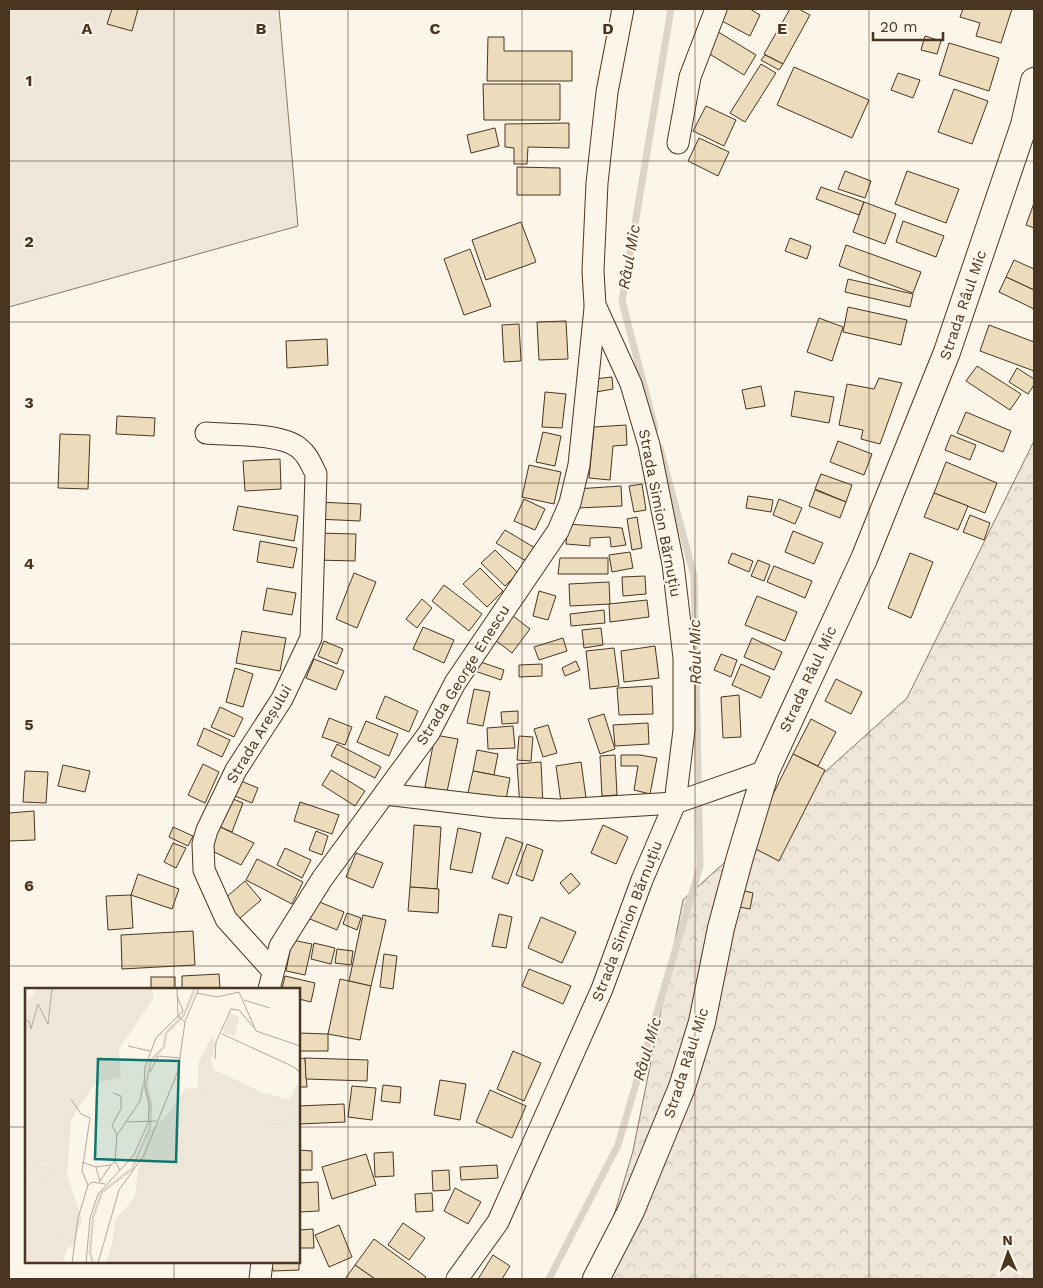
<svg xmlns="http://www.w3.org/2000/svg" width="1043" height="1288" font-family="'Work Sans',sans-serif">
	<style>
		.green { fill: #ede6d9; stroke: #887966 }
		.forest { fill: url(#forest-crowns); stroke: #887966 }
		.lines { fill: none; stroke-linecap: round; stroke-linejoin: round }
		.stream { stroke: #dcd4c6; stroke-width: 7 }
		.building { fill: #ecdcbc; stroke: #4a3520 }
		.minor-casing { stroke: #4a3520; stroke-width: 23 }
		.tertiary-casing { stroke: #4a3520; stroke-width: 28 }
		.minor { stroke: #fbf6e9; stroke-width: 21 }
		.tertiary { stroke: #fbf6e9; stroke-width: 26 }
		.grid { fill: none; stroke: #4a3520; stroke-width: 1; stroke-opacity: 0.55 }
		.labels { text-anchor: middle; dominant-baseline: central; stroke-width: 4; stroke-linejoin: round; paint-order: stroke }
		.street-label { font-size: 15px; fill: #4a3520; stroke: #fbf6e9 }
		.water-label { font-size: 16px; font-style: italic; fill: #4a3520; stroke: #fbf6e9 }
		.inset-river { fill: none; stroke: #dcd4c6; stroke-width: 2.5 }
		.inset-road { fill: none; stroke: #b4a999; stroke-width: 1 }
		.view { fill: #0f766e; fill-opacity: 0.15; stroke: #0f766e; stroke-width: 2.5 }
		.inset-edge { fill: none; stroke: #4a3520; stroke-width: 2.5 }
		.grid-label { font-size: 16px; text-anchor: middle; font-weight: bold; fill: #4a3520; stroke: #fbf6e9; stroke-width: 4; stroke-linejoin: round; paint-order: stroke }
	</style>
	<defs>
		<pattern id="forest-crowns" width="20" height="18" patternUnits="userSpaceOnUse" patternTransform="scale(1.25)"><rect width="20" height="18" fill="#ede6d9"/><path d="M2 6a3 3 0 1 1 6 0M12 15a3 3 0 1 1 6 0" fill="none" stroke="#cdc6ba"/></pattern>
	</defs>
	<rect width="100%" height="100%" fill="#fbf6e9"/>
	<path class="green" d="M9,9h270l19,217 -289,81z"/>
	<path class="forest" d="M1034,441v838h-439l38,-128 50,-251 224,-202z"/>
	<g class="lines">
		<g class="stream">
			<path d="M655,428l-33,-127 49,-292"/>
			<path d="M549,1279l69,-134 82,-279 -6,-290 -34,-128"/>
		</g>
	</g>
	<g class="building">
		<path d="M112,9h26l-6,22 -25,-7z"/>
		<path d="M727,9h23l10,6 -10,21 -28,-15z"/>
		<path d="M790,9h9l11,6 -27,49 -19,-10z"/>
		<path d="M963,9h49l-11,34 -25,-7 4,-13 -20,-6z"/>
		<path d="M715,30l41,25 -12,20 -41,-25z"/>
		<path d="M925,36l16,5 -4,13 -16,-4z"/>
		<path d="M488,37h16v14h68v30h-85z"/>
		<path d="M949,43l50,15 -10,33 -50,-16z"/>
		<path d="M765,55l18,9 -4,6 -18,-10z"/>
		<path d="M761,64l15,9 -31,49 -15,-9z"/>
		<path d="M794,67l75,33 -17,38 -75,-33z"/>
		<path d="M898,73l22,7 -7,18 -22,-8z"/>
		<path d="M483,84h77v36h-76z"/>
		<path d="M954,89l34,12 -16,43 -34,-12z"/>
		<path d="M706,106l30,14 -12,26 -31,-15z"/>
		<path d="M569,123v25l-41,-1 -1,17h-13v-16l-9,-1v-23z"/>
		<path d="M495,128l4,18 -28,7 -4,-18z"/>
		<path d="M699,138l30,14 -11,24 -30,-15z"/>
		<path d="M517,167l43,1v27h-43z"/>
		<path d="M845,171l26,10 -6,17 -27,-9z"/>
		<path d="M907,171l52,18 -13,34 -51,-19z"/>
		<path d="M821,187l43,15 -5,13 -43,-16z"/>
		<path d="M864,202l32,12 -11,30 -32,-12z"/>
		<path d="M1034,203v25l-8,-3z"/>
		<path d="M903,221l41,15 -8,21 -40,-15z"/>
		<path d="M521,222l15,40 -50,18 -14,-40z"/>
		<path d="M790,238l21,8 -4,13 -22,-8z"/>
		<path d="M846,245l75,27 -8,21 -74,-27z"/>
		<path d="M470,249l21,57 -27,9 -20,-56z"/>
		<path d="M1014,260l20,9v21l-28,-13z"/>
		<path d="M1006,277l28,13v19l-35,-17z"/>
		<path d="M848,279l65,15 -3,13 -65,-15z"/>
		<path d="M848,307l59,13 -6,25 -58,-13z"/>
		<path d="M819,318l24,9 -11,34 -25,-9z"/>
		<path d="M566,321l2,38 -29,1 -2,-38z"/>
		<path d="M519,324l2,37 -17,1 -2,-37z"/>
		<path d="M989,325l45,17v29l-54,-20z"/>
		<path d="M327,339l1,26 -41,3 -1,-27z"/>
		<path d="M977,366l44,28 -11,16 -44,-29z"/>
		<path d="M1017,368l17,11v6l-6,9 -19,-12z"/>
		<path d="M612,377l1,12 -17,3 -2,-13z"/>
		<path d="M879,378l23,5 -22,61 -19,-5 2,-9 -24,-5 8,-41 27,5z"/>
		<path d="M761,386l4,20 -19,3 -4,-19z"/>
		<path d="M795,391l39,6 -5,26 -38,-7z"/>
		<path d="M545,392l21,2 -4,34 -20,-1z"/>
		<path d="M966,412l45,19 -8,21 -46,-19z"/>
		<path d="M117,416l38,2 -1,18 -38,-2z"/>
		<path d="M626,425l1,20 -14,1 -3,34 -21,-2 5,-51z"/>
		<path d="M543,432l18,4 -6,30 -19,-4z"/>
		<path d="M60,434l30,1 -2,54 -30,-1z"/>
		<path d="M951,435l25,10 -6,15 -25,-10z"/>
		<path d="M838,441l34,13 -8,21 -34,-13z"/>
		<path d="M280,459l1,30 -36,2 -2,-30z"/>
		<path d="M946,462l51,21 -12,30 -51,-20z"/>
		<path d="M529,465l32,7 -7,32 -32,-7z"/>
		<path d="M821,474l31,11 -6,17 -31,-13z"/>
		<path d="M642,484l4,26 -12,2 -5,-26z"/>
		<path d="M621,486l1,20 -45,2 -1,-19z"/>
		<path d="M815,490l31,12 -6,16 -31,-12z"/>
		<path d="M934,493l34,13 -10,24 -34,-13z"/>
		<path d="M748,496l25,4 -2,12 -25,-4z"/>
		<path d="M524,499l21,10 -10,21 -21,-9z"/>
		<path d="M779,499l23,9 -7,16 -22,-9z"/>
		<path d="M318,502l43,2 -1,17 -43,-2z"/>
		<path d="M238,506l60,10 -4,25 -61,-11z"/>
		<path d="M970,515l20,8 -6,17 -21,-8z"/>
		<path d="M637,517l5,31 -10,2 -5,-31z"/>
		<path d="M568,524l54,4 4,17 -15,2 -1,-10 -20,1v8l-24,-2z"/>
		<path d="M505,530l30,18 -9,13 -30,-18z"/>
		<path d="M793,531l30,12 -9,21 -29,-12z"/>
		<path d="M317,533l39,1 -1,27 -39,-1z"/>
		<path d="M260,541l37,7 -4,20 -36,-6z"/>
		<path d="M495,550l23,23 -13,13 -24,-23z"/>
		<path d="M630,552l3,16 -21,4 -3,-17z"/>
		<path d="M732,553l21,8 -4,11 -21,-9z"/>
		<path d="M910,553l23,9 -22,56 -23,-10z"/>
		<path d="M560,558h48v16h-50z"/>
		<path d="M758,560l12,5 -6,16 -13,-5z"/>
		<path d="M774,566l38,15 -7,17 -38,-16z"/>
		<path d="M480,568l23,23 -16,16 -24,-23z"/>
		<path d="M354,573l22,9 -19,46 -21,-9z"/>
		<path d="M645,576l1,18 -23,2 -1,-19z"/>
		<path d="M609,582l1,22 -40,2 -1,-22z"/>
		<path d="M444,585l38,29 -13,17 -37,-30z"/>
		<path d="M267,588l29,5 -4,22 -29,-5z"/>
		<path d="M539,591l17,5 -8,24 -15,-4z"/>
		<path d="M757,596l40,16 -12,29 -40,-16z"/>
		<path d="M422,599l10,9 -15,20 -11,-9z"/>
		<path d="M647,600l2,17 -39,5 -1,-18z"/>
		<path d="M604,610l1,13 -34,3 -1,-12z"/>
		<path d="M508,612l22,17 -18,24 -22,-17z"/>
		<path d="M423,627l31,13 -10,23 -31,-14z"/>
		<path d="M601,628l2,17 -19,3 -2,-18z"/>
		<path d="M242,631l44,7 -6,33 -44,-8z"/>
		<path d="M563,638l4,13 -28,9 -5,-13z"/>
		<path d="M752,638l30,14 -8,18 -30,-13z"/>
		<path d="M324,641l19,8 -6,15 -19,-8z"/>
		<path d="M655,646l4,32 -35,4 -3,-31z"/>
		<path d="M614,648l5,38 -29,3 -4,-38z"/>
		<path d="M721,654l16,6 -6,17 -17,-7z"/>
		<path d="M314,659l30,12 -8,19 -30,-12z"/>
		<path d="M472,659l32,11 -3,10 -32,-11z"/>
		<path d="M576,661l4,9 -15,6 -3,-8z"/>
		<path d="M542,664v12l-23,1v-12z"/>
		<path d="M741,664l29,13 -9,21 -29,-13z"/>
		<path d="M235,668l18,6 -10,33 -17,-5z"/>
		<path d="M836,679l26,13 -11,22 -26,-13z"/>
		<path d="M652,686l1,28 -34,1 -2,-27z"/>
		<path d="M474,689l16,3 -7,34 -16,-3z"/>
		<path d="M739,695l2,42 -18,1 -2,-41z"/>
		<path d="M385,696l33,15 -9,21 -33,-14z"/>
		<path d="M220,707l23,11 -9,19 -23,-10z"/>
		<path d="M518,711v12l-16,1 -1,-12z"/>
		<path d="M604,714l11,35 -15,5 -12,-35z"/>
		<path d="M329,718l23,9 -7,18 -23,-8z"/>
		<path d="M811,719l25,13 -18,34 -25,-12z"/>
		<path d="M366,721l32,13 -9,22 -32,-14z"/>
		<path d="M648,723l1,21 -34,2 -2,-21z"/>
		<path d="M548,725l9,28 -14,4 -9,-28z"/>
		<path d="M513,726l2,22 -27,1 -1,-21z"/>
		<path d="M204,728l26,12 -8,17 -25,-12z"/>
		<path d="M435,735l23,4 -11,53 -22,-5z"/>
		<path d="M519,736l14,1 -2,24 -14,-1z"/>
		<path d="M337,744l44,23 -6,11 -44,-22z"/>
		<path d="M477,750l21,4 -4,21 -21,-4z"/>
		<path d="M793,754l32,16 -46,91 -31,-16z"/>
		<path d="M615,755l2,40 -15,1 -2,-40z"/>
		<path d="M621,755h19l17,3 -7,36 -16,-4 4,-24h-17z"/>
		<path d="M541,762l2,44 -23,1 -3,-43z"/>
		<path d="M581,762l5,36 -25,4 -5,-36z"/>
		<path d="M203,764l16,8 -14,31 -17,-8z"/>
		<path d="M63,765l27,6 -5,21 -27,-6z"/>
		<path d="M331,770l34,21 -10,15 -33,-21z"/>
		<path d="M25,771l23,1 -2,31 -23,-1z"/>
		<path d="M473,771l37,7 -5,27 -38,-8z"/>
		<path d="M236,779l22,9 -6,15 -22,-9z"/>
		<path d="M228,797l15,6 -11,29 -16,-7z"/>
		<path d="M300,802l39,13 -7,19 -38,-13z"/>
		<path d="M34,811l1,29 -26,1v-28z"/>
		<path d="M216,825l38,18 -13,22 -37,-18z"/>
		<path d="M414,825l27,2 -4,62 -27,-2z"/>
		<path d="M603,825l25,12 -12,27 -25,-11z"/>
		<path d="M173,827l20,9 -5,10 -19,-9z"/>
		<path d="M458,828l23,5 -9,40 -22,-4z"/>
		<path d="M316,831l12,5 -6,19 -13,-5z"/>
		<path d="M506,837l17,6 -15,41 -16,-6z"/>
		<path d="M173,843l13,5 -10,20 -12,-6z"/>
		<path d="M527,844l16,6 -10,31 -17,-6z"/>
		<path d="M285,848l26,12 -9,18 -25,-13z"/>
		<path d="M356,853l27,10 -10,25 -27,-11z"/>
		<path d="M257,859l46,23 -11,22 -46,-24z"/>
		<path d="M571,873l9,11 -11,10 -9,-11z"/>
		<path d="M138,874l41,15 -7,20 -41,-14z"/>
		<path d="M245,881l16,19 -22,19 -16,-19z"/>
		<path d="M410,887l29,2 -1,24 -30,-2z"/>
		<path d="M737,889l16,4 -3,16 -16,-3z"/>
		<path d="M131,895l2,33 -25,2 -2,-34z"/>
		<path d="M317,901l27,11 -7,18 -27,-11z"/>
		<path d="M347,913l14,5 -4,12 -14,-6z"/>
		<path d="M499,914l13,3 -6,31 -14,-2z"/>
		<path d="M363,915l23,5 -15,66 -22,-5z"/>
		<path d="M541,917l35,15 -14,31 -34,-15z"/>
		<path d="M193,931l2,34 -73,4 -1,-34z"/>
		<path d="M292,940l20,4 -7,31 -19,-4z"/>
		<path d="M314,943l21,5 -4,16 -20,-5z"/>
		<path d="M337,949l16,2 -2,14 -16,-2z"/>
		<path d="M384,954l13,2 -4,33 -13,-2z"/>
		<path d="M529,969l42,17 -8,18 -41,-18z"/>
		<path d="M219,974l1,15h-38v-13z"/>
		<path d="M285,976l30,7 -4,19 -12,-3v-10h-17z"/>
		<rect x="151" y="977" width="24" height="12"/>
		<path d="M340,979l31,7 -11,54 -32,-6z"/>
		<path d="M299,1033l29,1v17h-29z"/>
		<path d="M513,1051l28,12 -17,38 -27,-12z"/>
		<path d="M305,1058l2,29h-8v-28z"/>
		<path d="M305,1058l63,2 -1,21 -61,-2z"/>
		<path d="M440,1080l26,4 -6,36 -26,-5z"/>
		<path d="M383,1085l18,2 -1,16 -19,-2z"/>
		<path d="M352,1086l24,2 -4,32 -24,-3z"/>
		<path d="M490,1090l36,16 -14,32 -36,-16z"/>
		<path d="M344,1104l1,18 -46,2v-18z"/>
		<path d="M299,1150l13,1v19h-13z"/>
		<path d="M393,1152l1,24 -19,1 -1,-24z"/>
		<path d="M366,1154l10,31 -44,14 -10,-32z"/>
		<path d="M497,1165l1,13 -37,2 -1,-13z"/>
		<path d="M449,1170l1,20 -17,1 -1,-20z"/>
		<path d="M318,1182l1,29 -20,1v-29z"/>
		<path d="M455,1188l26,14 -13,22 -24,-13z"/>
		<path d="M432,1193l1,18 -17,1 -1,-18z"/>
		<path d="M403,1223l22,15 -16,22 -21,-15z"/>
		<path d="M339,1225l13,32 -23,10 -14,-32z"/>
		<path d="M313,1229l1,19h-15v-18z"/>
		<path d="M374,1239l52,38 -2,2h-49l-20,-14z"/>
		<path d="M493,1255l17,11 -8,13h-24z"/>
		<path d="M272,1262h27v8l-26,1z"/>
		<path d="M355,1265l20,14h-30z"/>
	</g>
	<g class="lines">
		<g class="minor-casing">
			<g id="minor">
				<path d="M678,143l12,-66 26,-68"/>
				<path d="M206,433c24,2 75,0 93,15 9,7 12,16 17,26l-5,164 -29,61 -46,71 -29,60 -4,14 1,26 22,49 46,51"/>
				<path d="M385,794l111,13 63,3 116,-7 91,-32"/>
				<path d="M269,989l11,-43 42,-67 107,-146 26,-50 103,-152 12,-28 9,-38 16,-157"/>
				<path d="M260,1279l2,-17"/>
				<path d="M457,1279l41,-57 104,-233 40,-109 33,-77 9,-73v-72l-11,-94 -24,-119 -18,-61 -36,-79 -2,-34 4,-88 10,-91 16,-83"/>
			</g>
		</g>
		<g class="tertiary-casing">
			<path id="tertiary" d="M596,1279l35,-68 51,-124 20,-65 19,-94 19,-71 26,-86 98,-212 83,-207 77,-227 10,-44"/>
		</g>
		<use href="#minor" class="minor"/>
		<use href="#tertiary" class="tertiary"/>
	</g>
	<path class="grid" d="M174,9v980M348,9v1270M522,9v1270M695,9v1270M869,9v1270M9,161h1025M9,322h1025M9,483h1025M9,644h1025M9,805h1025M9,966h1025M9,1127h17M299,1127h735M174,1262v17"/>
	<g class="labels">
		<g class="street-label">
			<text transform="translate(963 305) rotate(-71)">Strada Râul Mic</text>
			<text transform="translate(660 513) rotate(79)">Strada Simion Bărnuțiu</text>
			<text transform="translate(463 675) rotate(-58)">Strada George Enescu</text>
			<text transform="translate(808 679) rotate(-65)">Strada Râul Mic</text>
			<text transform="translate(259 734) rotate(-59)">Strada Areșului</text>
			<text transform="translate(627 921) rotate(-69)">Strada Simion Bărnuțiu</text>
			<text transform="translate(686 1063) rotate(-72)">Strada Râul Mic</text>
		</g>
		<g class="water-label">
			<text transform="translate(629 257) rotate(-80)">Râul Mic</text>
			<text transform="translate(695 652) rotate(-91)">Râul Mic</text>
			<text transform="translate(647 1049) rotate(-74)">Râul Mic</text>
		</g>
	</g>
	<g transform="translate(25 988)">
		<rect width="275" height="275" fill="#fbf6e9"/>
		<path d="M13,0h115v11l-34,50 2,28 -26,6 -24,37 -4,55 15,44 -8,24 -15,-5 -30,-38 -4,7v-26l34,-8 -15,-10 -8,4 -11,-3v-160zM187,48l4,9 -5,15 2,9 48,23 29,8 6,-15 4,1v25l-6,1 -4,10 -28,1 -28,-9 -36,-27v-23z" fill="#ede6d9"/>
		<path d="M173,99l36,27 28,9 28,-1 4,-10 6,-1v152h-194l6,-18 3,-25 20,-23 3,-27 11,-39 18,-16 18,-26zM33,173l5,4 -4,8 -34,8v-17l11,3zM14,208l13,18 7,24 15,5 -2,4 -3,-1 -7,17h-37v-56l4,-7z" fill="#ede6d9"/>
		<path d="M204,25l10,4 -4,19 -12,-3z" fill="#ede6d9"/>
		<path class="inset-river" d="M68,275l-3,-10 3,-36 9,-25 30,-23 18,-41 1,-23 -5,-21 5,-24 13,-13 2,-14 18,-18 11,-27"/>
		<path class="inset-road" d="M152,0l1,28 7,6M172,5l20,4M192,9l22,-5 17,39 44,15M219,12l26,8M0,33h4l2,8 7,-25 10,20 4,-36M197,46l72,33 6,6M103,58l22,5M190,71l1,-17 15,-33 8,1 15,18M125,84l8,-16 23,2M88,105l8,3v13l-9,16 5,10M46,111l10,15 9,4 -8,53 6,14M101,134l30,-1M57,174l14,5 15,-2 4,-4M71,179l4,15M95,182l-5,-9 2,-26 23,-34 3,-16M75,193l11,-16M63,197l4,-3 13,2M47,275l6,-45 10,-33M61,275l4,-45 8,-24 36,-39 14,-32 1,-19 -5,-20 1,-17 11,-29 27,-27 -6,-15M73,275l21,-73 25,-35 34,-84 7,-49 14,-34"/>
		<path class="view" d="M73,71l81,2 -3,101 -81,-3z"/>
		<rect width="275" height="275" class="inset-edge"/>
	</g>
	<g class="grid-label">
		<text x="87" y="34">A</text>
		<text x="261" y="34">B</text>
		<text x="435" y="34">C</text>
		<text x="608" y="34">D</text>
		<text x="782" y="34">E</text>
		<text x="29" y="86">1</text>
		<text x="29" y="247">2</text>
		<text x="29" y="408">3</text>
		<text x="29" y="569">4</text>
		<text x="29" y="730">5</text>
		<text x="29" y="891">6</text>
	</g>
	<rect width="1043" height="1288" fill="none" stroke="#4a3520" stroke-width="20"/>
	<g transform="translate(1008 1253) rotate(358)" stroke="#fbf6e9" stroke-width="4" paint-order="stroke">
	<path d="M0-4L9 19L0 12L-9 19Z" fill="#4a3520"/>
	<text y="-8" font-size="14" font-weight="bold" text-anchor="middle" fill="#4a3520">N</text>
	</g>
	<path d="M873 32v8h70v-8" fill="none" stroke="#4a3520" stroke-width="2.5"/>
	<text x="880" y="32" font-size="15" fill="#4a3520" stroke="#fbf6e9" stroke-width="4" paint-order="stroke">20 m</text>
</svg>
